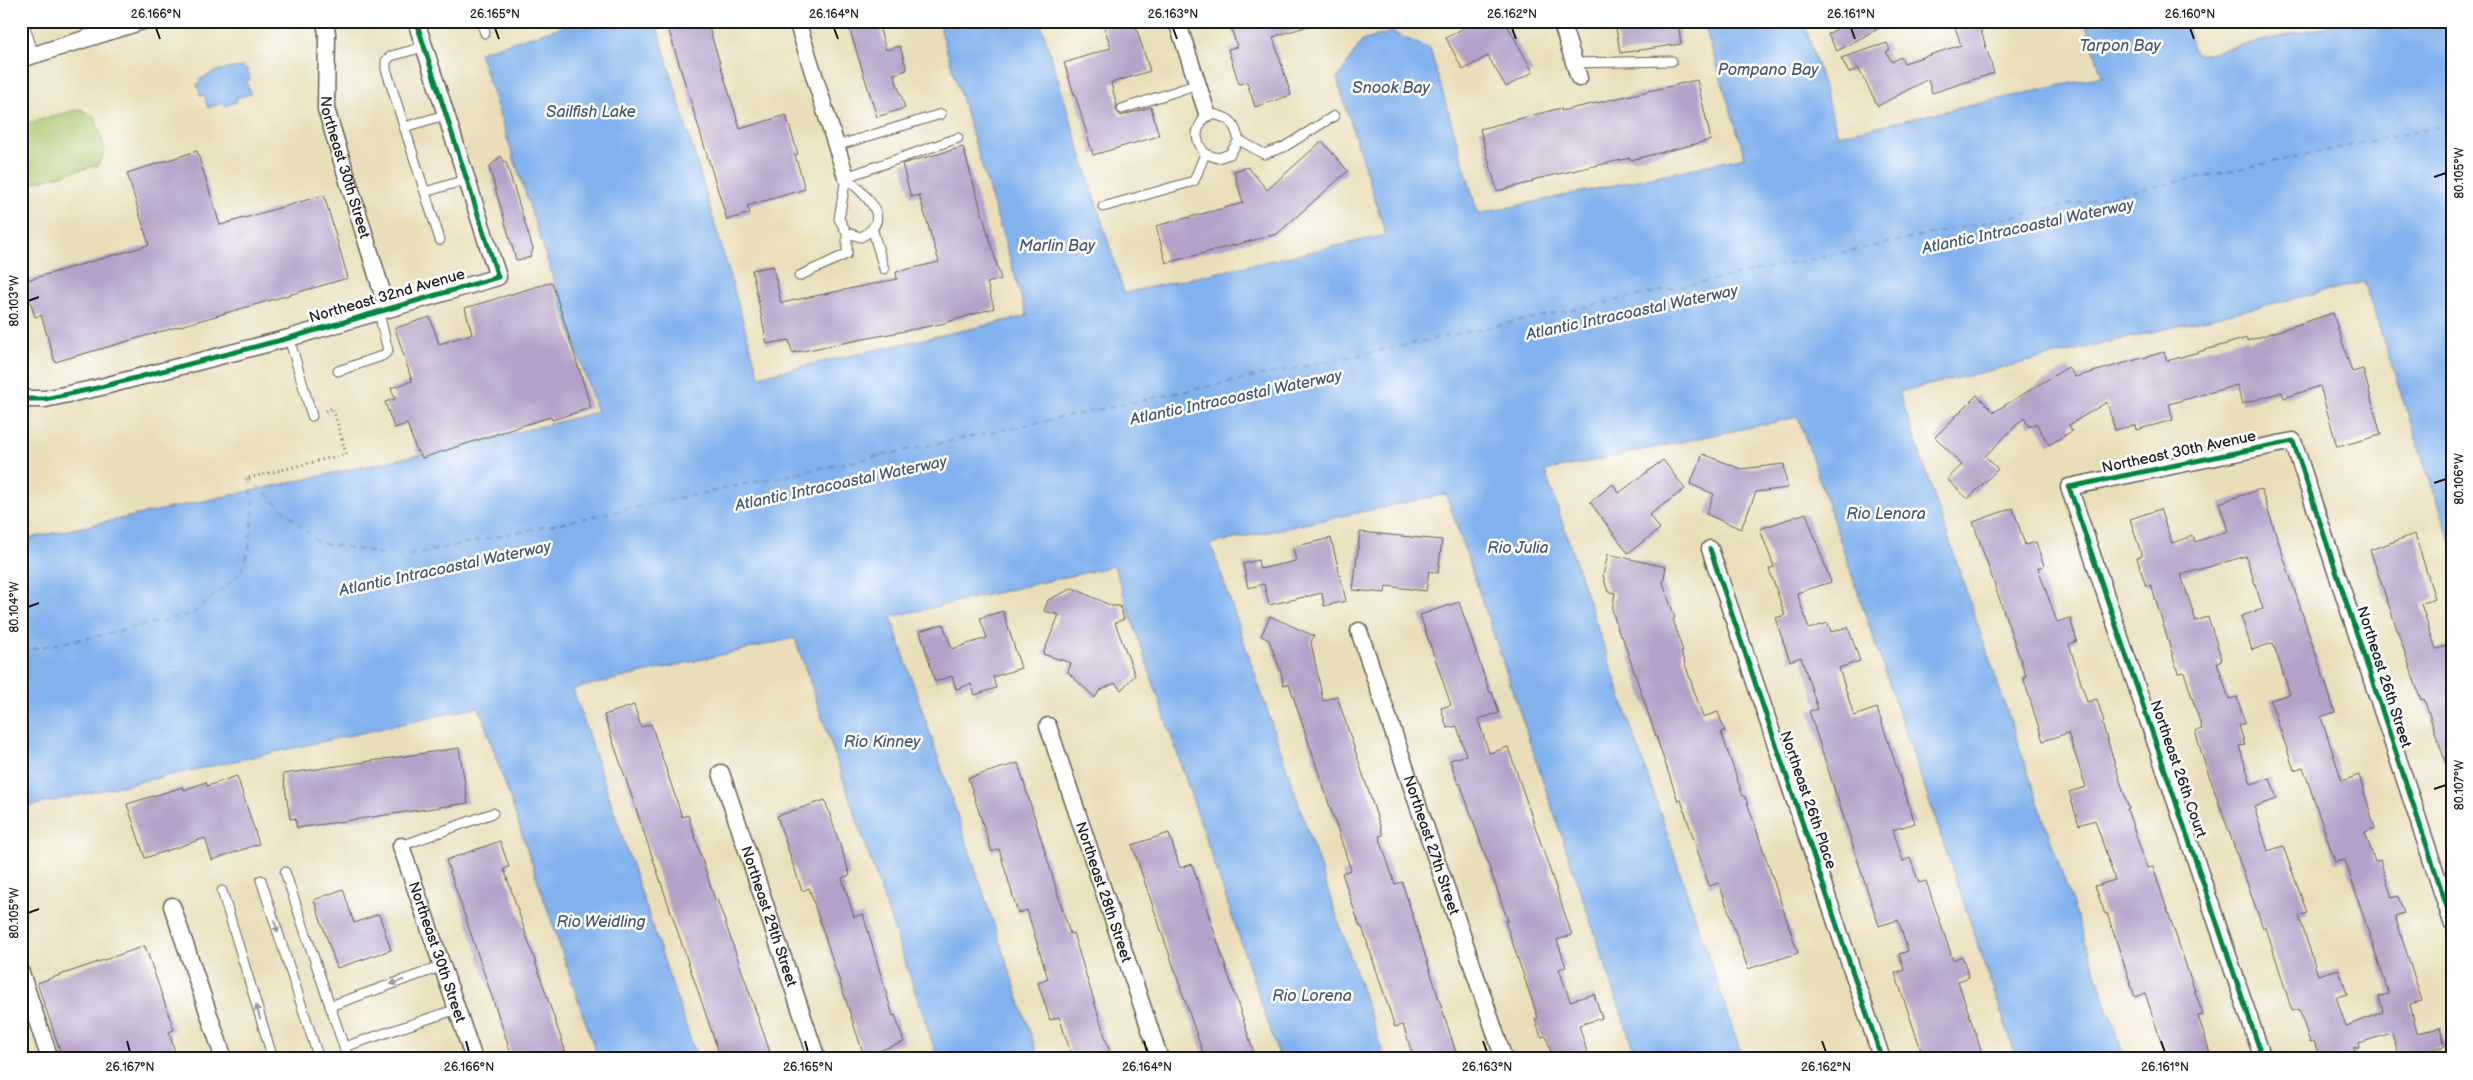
<svg xmlns="http://www.w3.org/2000/svg" width="2473" height="1080" font-family="'Balsamiq Sans',sans-serif">
	<style>
		.green { fill: #aac66d; stroke: #637144 }
		.water { fill: #82b2ed; stroke: #4f6784 }
		.lines { fill: none; stroke-linecap: round; stroke-linejoin: round }
		.ferry { stroke: #455870; stroke-width: 1; stroke-dasharray: 6 5; stroke-linecap: butt }
		.building { fill: #b5a1c8; fill-rule: evenodd }
		.service-casing { stroke: #646053; stroke-width: 11 }
		.minor-casing { stroke: #646053; stroke-width: 19 }
		.path { stroke: #646053; stroke-width: 3; stroke-dasharray: 1 4; stroke-linecap: butt }
		.service { stroke: #fff; stroke-width: 9 }
		.minor { stroke: #fff; stroke-width: 16 }
		.cycleway-casing { stroke: #fff; stroke-width: 8 }
		.cycleway { stroke: #00873e; stroke-width: 5 }
		.oneway { fill: #999 }
		.ticks { fill: none; stroke: #1c1c1c; stroke-width: 2 }
		.labels { text-anchor: middle; dominant-baseline: central; stroke-width: 5; stroke-linejoin: round; paint-order: stroke }
		.street-label { font-size: 15px; fill: #1c1c1c; stroke: #fff }
		.water-label { font-size: 16px; font-style: italic; fill: #455870; stroke: #fff }
		.neatline { fill: none; stroke: #1c1c1c; stroke-width: 2 }
		.ticks-label { font-size: 12px; text-anchor: middle; fill: #1c1c1c }
	</style>
	<rect width="100%" height="100%" fill="#fff"/>
	<filter id="ink" filterUnits="userSpaceOnUse"><feTurbulence type="fractalNoise" baseFrequency=".02" numOctaves="2"/><feDisplacementMap in="SourceGraphic" scale="10" xChannelSelector="R" yChannelSelector="G"/><feConvolveMatrix kernelMatrix="1 2 1 2 8 2 1 2 1" color-interpolation-filters="sRGB"/></filter>
	<filter id="wash" filterUnits="userSpaceOnUse"><feTurbulence type="fractalNoise" baseFrequency=".0096" numOctaves="4" result="noise"/><feDisplacementMap in="SourceGraphic" scale="20" xChannelSelector="R" yChannelSelector="G"/><feGaussianBlur stdDeviation="1.12" result="paint"/><feColorMatrix in="noise" values="0 0 0 0 0 0 0 0 0 0 0 0 0 0 0 0 0 1.4 0 .05"/><feComposite in="paint" operator="in"/></filter>
	<g filter="url(#wash)">
		<rect width="100%" height="100%" fill="#eadeba"/>
		<path class="green" d="M80,109l15,8 10,33 -7,15 -77,21v-61z"/>
		<g class="water">
			<path d="M582,21h66l9,5 102,350 268,-60 -89,-295h102l84,272 262,-58 -49,-156 25,-38 29,-9 39,17 48,165 267,-57 -42,-136h101l34,114 264,-59 -17,-55h100l9,31 5,3 150,-34h103v526l-88,-265 -465,110 226,667h-108l-219,-642 -253,54 198,588h-106l-191,-565 -235,50 174,515h-105l-166,-493 -223,51 148,442h-101l-143,-421 -222,51 124,370h-99l-119,-352 -458,101v-268l458,-98 118,-30 -118,-360z"/>
			<path d="M243,67l1,3 4,-1 2,11 -4,1 5,13 -15,4 1,4 -13,4 -2,-3 -14,5 -4,-13 -3,1 -4,-12 3,-1 -1,-3 20,-10z"/>
		</g>
		<g class="lines">
			<g class="ferry">
				<path d="M249,478l69,64 82,15 2052,-433"/>
				<path d="M21,651l77,-15 96,-23 46,-39 9,-24 5,-45 -5,-26"/>
			</g>
		</g>
		<g id="blocks">
			<g class="building">
				<path d="M666,21h41l33,108 46,-14 12,39 -3,1 10,34 -58,17 3,7 -23,7z"/>
				<path d="M857,21h20l9,29 14,-4 7,24 -13,4 11,34 -28,9 -29,-93z"/>
				<path d="M1102,21h32l16,50 -39,12 6,22 -1,5 5,6 30,-9 8,29 -66,19 -18,-61h-1l-10,-31 47,-15z"/>
				<path d="M1229,21h81l1,4 -38,12 18,58 -36,12 -8,-25 -8,2 -11,-35 9,-2z"/>
				<path d="M1476,21h29l28,51 -27,15 -18,-31 -25,14 -17,-32z"/>
				<path d="M1615,21h63l3,23 -61,9z"/>
				<path d="M1851,21h41l-55,30 -9,-17z"/>
				<path d="M1953,21h25l16,52 -62,20 -4,-14 -50,27 -20,-38 -9,5 -8,-15 46,-15 3,7 -4,2 6,10 9,-5 3,6 57,-18z"/>
				<path d="M1697,80l14,60 -80,20 -1,-2 -98,22 1,2 -36,9 -17,-62 81,-21v3z"/>
				<path d="M1322,141l26,30 -71,63 -111,29 -10,-37 87,-23 -9,-32 14,-4 19,23z"/>
				<path d="M963,147l38,132 -14,4 7,25 -53,16 -149,29 -3,-13 -22,4 -15,-74 21,-4 8,37 116,-24 -1,-7 43,-10 -20,-67 -8,2 -9,-33z"/>
				<path d="M197,151l23,74 104,-30 24,83 -293,84 -14,-47 -6,2 -11,-36 125,-36 -22,-72z"/>
				<path d="M501,156l3,6h2l27,87 -3,8 -6,2 -8,1 -27,-93z"/>
				<path d="M552,282l39,126 -39,12 -1,-3 -17,5 -112,36 -3,-6h-2l-10,-28 -13,4 -9,-26 10,-3 -4,-11 21,-7 -17,-53 35,-11 9,27 33,-10 -7,-26z"/>
				<path d="M2333,313l19,59 11,-3 18,66 -44,12 -17,-61 -36,12 -2,-6 -40,12 -5,-19 -68,19 4,16 -37,10 -1,-5 -20,5 -8,-28 -38,23 3,6 -23,14 -13,-22 -7,4 -5,-9 -39,38 13,13 -30,30 -21,-20 15,-14 -27,-28 42,-42 17,17 74,-45 7,10 89,-25 3,9 80,-23v3z"/>
				<path d="M1703,454l38,15 43,-5 3,24 -31,4 -15,37 -35,-15 8,-20 -24,-10z"/>
				<path d="M1663,460l22,29 -36,26 11,14 -32,24 -38,-51 23,-18 6,9z"/>
				<path d="M2261,489l74,223 -14,5 21,64 17,-6 16,53 -10,4 10,30 5,-2 12,38 6,-2 6,17 -9,3 27,85 -12,3 7,29 23,-5 5,18 -46,12 -7,-25 -33,10 1,4 -6,1 3,11h-37l-6,-18 -4,1 -11,-33 -7,2 -26,-84 -3,1 -60,-170 -8,-27 7,-2 -18,-57 -6,1 -27,-88 -5,2 -9,-29 5,-2 -12,-37 30,-10 12,34 21,-7 2,6 33,-11 -9,-28zM2246,556l17,53 -22,7 11,34 21,-7 17,51 -20,6 24,70 9,-3 32,95 10,-2 44,134 -10,2 4,16 -37,14 -10,-29 11,-3 -8,-25 -21,6 -19,-59 8,-3 -24,-67 -15,5 -14,-44 23,-8 -7,-21 -19,6 -12,-38 6,-1 -6,-19 6,-3 -8,-26 -8,2 -12,-37 5,-2 -14,-43 -12,4 -15,-46z"/>
				<path d="M2013,508l12,37 11,-3 8,24 -6,2 19,54 13,-4 7,23 -8,3 18,58 10,-3 7,23 -2,1 27,86h-2l20,59 6,-1 13,39 37,109 -5,1 14,43h-45l-22,-66 -10,4 -28,-84 -2,1 -10,-28 20,-6 -20,-60 -16,5 -10,-33 17,-5 -18,-54 -25,8 -20,-64 3,-1 -53,-154z"/>
				<path d="M1806,513l25,69 -34,11 12,36 19,-6 3,9 17,-5 12,34 -21,7 15,48 23,-8 38,115 -22,7 10,31 7,-3 9,25 7,-2 27,79 9,-4 7,21 -11,4 26,78h-60l-29,-86 9,-3 -5,-16 9,-3 -10,-31 -19,6 -70,-215 9,-2 -17,-52 -11,4 -15,-43 10,-3 -16,-46 5,-2 -14,-38z"/>
				<path d="M1360,532l82,8 -4,33 -9,-2 -3,20 -40,-5 -1,7 -32,-3z"/>
				<path d="M2415,534l20,65 -14,5 15,45 10,-3 6,17v110h-3l-25,-74 -3,1 -51,-150z"/>
				<path d="M1331,538l15,63 -22,5 -2,-13 -53,12 -5,-21 -16,4 -5,-24 15,-4 2,9 36,-8 -3,-14z"/>
				<path d="M1608,554l58,13 -3,16 12,35 -2,1 10,33h-2l22,65 15,-5 7,19 -4,1 22,64h2l53,157 -50,16 -29,-86 -10,3 -28,-86 -3,1 -56,-165h-2l-8,-26 3,-17 -7,-1 -5,-16z"/>
				<path d="M1073,588l39,18h8l4,13 -9,4 20,52 -14,15 -6,-7 -16,8 -4,7 -27,-26 3,-9 -28,-9 16,-39 -15,-4 4,-11z"/>
				<path d="M1459,602l31,91 2,-1 7,21 -21,6 11,34 19,-6 64,188 -15,5 9,27 -7,2 11,32 24,-7 8,24 -23,7 10,34h-36l-7,-23 -5,1 -6,-18 3,-1 -33,-97h3l-48,-138 -2,1 -8,-24 16,-5 -9,-29 -10,2 -6,-20 10,-3 -31,-90z"/>
				<path d="M1003,611l18,57 -28,9 3,11 -21,7 -4,-11 -15,5 -4,-13 -17,6 -15,-51 23,-7 9,25 35,-11 -7,-20z"/>
				<path d="M1270,616l44,20 -3,6 12,59 14,-5 46,139 -4,1 16,48 7,-2 56,177h-44l-11,-34 -8,2 -33,-100h-2l-18,-54 9,-3 -62,-186 -6,1 -1,-10 -13,-35 -8,-4z"/>
				<path d="M634,705l7,22 10,-3 31,93 6,-2 27,85 2,-1 54,156 -10,4h-40l-117,-344z"/>
				<path d="M459,748l9,55 -171,25 -2,-10 -5,1 -7,-45z"/>
				<path d="M1018,763l52,171 3,-1 39,126h-39l-14,-42 -9,3 -12,-37 10,-4 -21,-69 -9,3 -19,-64 -7,3 -24,-74z"/>
				<path d="M237,776l22,68 -47,16 -7,-22 -60,20 -18,-54 56,-17 1,3 22,-8 1,4z"/>
				<path d="M825,800l25,75 -8,3 12,39 9,-3 30,102 2,-1 9,27 -40,14 -55,-168 -7,3 -25,-75z"/>
				<path d="M1169,833l11,35 12,-4 64,195h-51l-73,-214z"/>
				<path d="M500,841l9,26 -5,2 64,190h-55l-67,-199z"/>
				<path d="M343,889l11,34 25,-9 12,36 -54,18 -23,-68z"/>
				<path d="M145,946l29,84 -5,2 8,27h-114l-26,-76z"/>
			</g>
		</g>
	</g>
	<g filter="url(#ink)">
		<use href="#blocks" fill-opacity="0" stroke="#646053" stroke-width="1"/>
		<g class="lines">
			<g class="service-casing">
				<g id="service">
					<path d="M23,21l11,34"/>
					<path d="M481,21l4,12"/>
					<path d="M424,47l-33,9 -5,5v8l54,171"/>
					<path d="M1574,63l98,-2"/>
					<path d="M1122,109l76,-25"/>
					<path d="M404,127l41,-12"/>
					<path d="M836,146l105,-32"/>
					<path d="M1205,154l13,4 12,-4 9,-14"/>
					<path d="M846,177c18,18 50,41 15,60l-14,-4 -8,-14z"/>
					<path d="M846,177l112,-39"/>
					<path d="M425,192l40,-12"/>
					<path d="M1103,207l91,-26 11,-27c-12,-18 -10,-23 2,-41 22,4 26,6 32,27l25,14 20,-7 50,-31"/>
					<path d="M873,231l11,38"/>
					<path d="M799,276l48,-22v-21"/>
					<path d="M289,338l23,78"/>
					<path d="M338,371l44,-15 6,-5 -9,-38"/>
					<path d="M401,846l92,-33"/>
					<path d="M285,872l63,187"/>
					<path d="M261,880l58,179"/>
					<path d="M222,891l51,168"/>
					<path d="M330,1006l113,-40"/>
					<path d="M344,1047l113,-38"/>
				</g>
			</g>
			<g class="minor-casing">
				<g id="minor">
					<path id="s1" d="M325,21l2,13 -1,75 61,199"/>
					<path d="M797,21l49,156"/>
					<path d="M1177,21l30,92"/>
					<path d="M1561,21l18,57"/>
					<path d="M21,59l122,-38"/>
					<path d="M21,399h24l52,-11 192,-50 209,-61 -82,-256"/>
					<path d="M1710,549l172,510"/>
					<path id="s2" d="M1359,631l145,428"/>
					<path id="s3" d="M1048,726l112,333"/>
					<path id="s4" d="M721,773l96,286"/>
					<path id="s5" d="M401,846l73,213"/>
					<path d="M172,906l52,153"/>
					<path d="M21,973l29,86"/>
					<path d="M2263,1059l-194,-572 224,-46 159,481"/>
				</g>
			</g>
			<path class="path" d="M249,478l97,-24 -13,-46 -9,3"/>
			<use href="#service" class="service"/>
			<use href="#minor" class="minor"/>
			<g class="cycleway-casing">
				<g id="cycleway">
					<path d="M21,399h24l52,-11 192,-50 209,-61 -82,-256"/>
					<path d="M1710,549l172,510"/>
					<path d="M2263,1059l-194,-572 224,-46 159,481"/>
				</g>
			</g>
			<use href="#cycleway" class="cycleway"/>
		</g>
		<defs><path id="oneway-solid" d="M-6-.8H1V-3.2L6.5 0L1 3.2V.8H-6Z" transform="scale(1.25)"/></defs>
		<g class="oneway">
			<use href="#oneway-solid" transform="translate(276 926) rotate(72)"/>
			<use href="#oneway-solid" transform="translate(397 982) rotate(161)"/>
			<use href="#oneway-solid" transform="translate(258 1012) rotate(-107)"/>
		</g>
	</g>
	<path class="ticks" d="M156,28l4,11M495,28l4,11M834,28l4,11M1173,28l4,11M1512,28l4,11M1851,28l4,11M2190,28l4,11M2434,177l12,-4M28,301l11,-4M2434,483l12,-4M28,607l11,-4M2434,789l12,-4M28,913l11,-4M127,1041l3,11M466,1041l3,11M805,1041l3,11M1144,1041l3,11M1483,1041l4,11M1822,1041l4,11M2161,1041l4,11"/>
	<g class="labels">
		<g class="street-label">
			<text stroke="none"><textPath href="#s1" startOffset="149">Northeast 30th Street</textPath></text>
			<text transform="translate(387 296) rotate(-16)">Northeast 32nd Avenue</text>
			<text transform="translate(2179 452) rotate(-12)">Northeast 30th Avenue</text>
			<text transform="translate(2384 677) rotate(72)">Northeast 26th Street</text>
			<text transform="translate(2178 769) rotate(71)">Northeast 26th Court</text>
			<text transform="translate(1808 800) rotate(71)">Northeast 26th Place</text>
			<text stroke="none"><textPath href="#s2" startOffset="226">Northeast 27th Street</textPath></text>
			<text stroke="none"><textPath href="#s3" startOffset="175">Northeast 28th Street</textPath></text>
			<text stroke="none"><textPath href="#s4" startOffset="151">Northeast 29th Street</textPath></text>
			<text stroke="none"><textPath href="#s5" startOffset="112">Northeast 30th Street</textPath></text>
		</g>
		<g class="water-label">
			<text x="2120" y="46">Tarpon Bay</text>
			<text x="1768" y="70">Pompano Bay</text>
			<text x="1391" y="88">Snook Bay</text>
			<text x="591" y="112">Sailfish Lake</text>
			<text transform="translate(2028 227) rotate(-12)">Atlantic Intracoastal Waterway</text>
			<text x="1057" y="246">Marlin Bay</text>
			<text transform="translate(1632 313) rotate(-12)">Atlantic Intracoastal Waterway</text>
			<text transform="translate(1236 398) rotate(-12)">Atlantic Intracoastal Waterway</text>
			<text transform="translate(841 484) rotate(-12)">Atlantic Intracoastal Waterway</text>
			<text x="1886" y="514">Rio Lenora</text>
			<text x="1518" y="548">Rio Julia</text>
			<text transform="translate(445 569) rotate(-12)">Atlantic Intracoastal Waterway</text>
			<text x="882" y="742">Rio Kinney</text>
			<text x="601" y="922">Rio Weidling</text>
			<text x="1312" y="996">Rio Lorena</text>
		</g>
	</g>
	<rect width="2473" height="1080" fill="none" stroke="#fff" stroke-width="55"/>
	<rect x="28" y="28" width="2418" height="1024" class="neatline"/>
	<g class="ticks-label">
		<text x="156" y="18">26.166°N</text>
		<text x="495" y="18">26.165°N</text>
		<text x="834" y="18">26.164°N</text>
		<text x="1173" y="18">26.163°N</text>
		<text x="1512" y="18">26.162°N</text>
		<text x="1851" y="18">26.161°N</text>
		<text x="2190" y="18">26.160°N</text>
		<text transform="translate(2459 173) rotate(-90)" y="4">80.105°W</text>
		<text transform="translate(14 301) rotate(-90)" y="4">80.103°W</text>
		<text transform="translate(2459 479) rotate(-90)" y="4">80.106°W</text>
		<text transform="translate(14 607) rotate(-90)" y="4">80.104°W</text>
		<text transform="translate(2459 785) rotate(-90)" y="4">80.107°W</text>
		<text transform="translate(14 913) rotate(-90)" y="4">80.105°W</text>
		<text x="130" y="1071">26.167°N</text>
		<text x="469" y="1071">26.166°N</text>
		<text x="808" y="1071">26.165°N</text>
		<text x="1147" y="1071">26.164°N</text>
		<text x="1487" y="1071">26.163°N</text>
		<text x="1826" y="1071">26.162°N</text>
		<text x="2165" y="1071">26.161°N</text>
	</g>
</svg>
